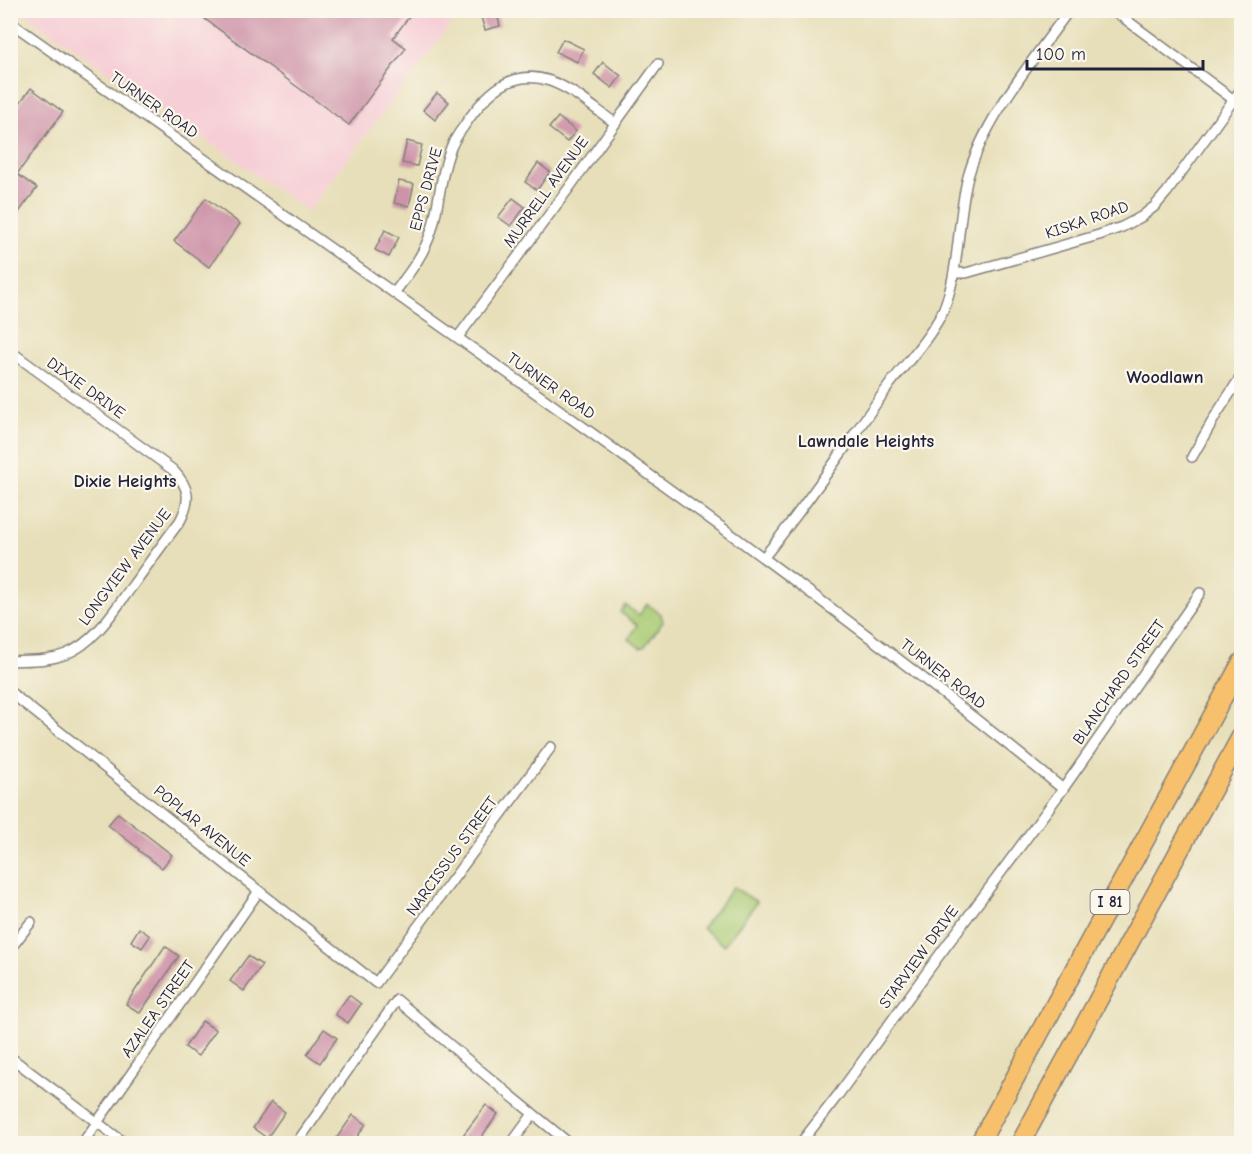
<svg xmlns="http://www.w3.org/2000/svg" width="1252" height="1154" font-family="'Comic Neue',sans-serif">
	<style>
		.built { fill: #f6cfd6 }
		.green { fill: #a8ca72; stroke: #657656; stroke-width: 1.5 }
		.building { fill: #cd93a8 }
		.lines { fill: none; stroke-linecap: round; stroke-linejoin: round }
		.minor-casing { stroke: #84807a; stroke-width: 12 }
		.motorway-casing { stroke: #84807a; stroke-width: 21 }
		.minor { stroke: #fff; stroke-width: 9 }
		.motorway { stroke: #f7c06c; stroke-width: 18 }
		.labels { text-anchor: middle; dominant-baseline: central; stroke-width: 4.5; stroke-linejoin: round; paint-order: stroke }
		.shield { fill: #fbf7ec; stroke: #636270; stroke-width: 1.5 }
		.shield-label { font-size: 15px; font-weight: bold; fill: #22223b }
		.street-label { font-size: 16px; fill: #22223b; stroke: #fbf7ec }
		.neighbourhood-label { font-size: 18px; font-weight: bold; fill: #22223b; stroke: #fbf7ec }
	</style>
	<rect width="100%" height="100%" fill="#fbf7ec"/>
	<filter id="ink" filterUnits="userSpaceOnUse"><feTurbulence type="fractalNoise" baseFrequency=".0167" numOctaves="2"/><feDisplacementMap in="SourceGraphic" scale="12" xChannelSelector="R" yChannelSelector="G"/><feConvolveMatrix kernelMatrix="1 2 1 2 8 2 1 2 1" color-interpolation-filters="sRGB"/></filter>
	<filter id="wash" filterUnits="userSpaceOnUse"><feTurbulence type="fractalNoise" baseFrequency=".008" numOctaves="4" result="noise"/><feDisplacementMap in="SourceGraphic" scale="24" xChannelSelector="R" yChannelSelector="G"/><feGaussianBlur stdDeviation="1.35" result="paint"/><feColorMatrix in="noise" values="0 0 0 0 0 0 0 0 0 0 0 0 0 0 0 0 0 1.4 0 .05"/><feComposite in="paint" operator="in"/></filter>
	<g filter="url(#wash)">
		<rect width="100%" height="100%" fill="#e7dfb9"/>
		<path class="built" d="M20,11h441l-153,200z"/>
		<g class="green">
			<path d="M647,604l14,10 2,8 -19,25 -4,1 -11,-9 8,-14 -17,-13 5,-7 14,10z"/>
			<path d="M733,887l24,15 -33,43 -22,-17z"/>
		</g>
		<g id="blocks">
			<g class="building">
				<path d="M211,10h203l-21,28 13,10 -57,77 -144,-106z"/>
				<path d="M496,10l4,16 -15,4 -5,-16z"/>
				<path d="M563,39l21,10 -7,13 -21,-10z"/>
				<path d="M603,62l18,14 -9,12 -18,-14z"/>
				<path d="M31,88l32,24 -46,62 20,14 -27,36v-108z"/>
				<path d="M437,93l12,9 -14,18 -12,-10z"/>
				<path d="M558,117l18,14 -9,11 -18,-14z"/>
				<path d="M407,141l15,4 -5,21 -15,-3z"/>
				<path d="M538,163l12,9 -13,18 -12,-8z"/>
				<path d="M399,181l15,3 -5,22 -15,-3z"/>
				<path d="M206,198l34,26 -31,43 -35,-26z"/>
				<path d="M513,198l12,9 -14,19 -13,-9z"/>
				<path d="M385,230l14,7 -10,20 -14,-7z"/>
				<path d="M118,813l54,42 -10,13 -24,-18 1,-1 -31,-24z"/>
				<path d="M139,928l11,8 -8,12 -11,-7z"/>
				<path d="M165,946l14,10 -39,57 -14,-9z"/>
				<path d="M248,956l14,9 -18,26 -14,-10z"/>
				<path d="M349,995l12,9 -13,19 -13,-9z"/>
				<path d="M202,1021l14,9 -18,26 -13,-9z"/>
				<path d="M324,1029l13,9 -17,25 -13,-9z"/>
				<path d="M271,1102l14,10 -18,26 -14,-10z"/>
				<path d="M486,1105l12,9 -21,29h-20z"/>
				<path d="M353,1115l13,9 -13,19h-20z"/>
			</g>
		</g>
	</g>
	<g filter="url(#ink)">
		<use href="#blocks" fill-opacity="0" stroke="#84807a" stroke-width="1.5"/>
		<g class="lines">
			<g class="minor-casing">
				<g id="minor">
					<path d="M1113,10l129,96"/>
					<path d="M10,22c176,125 354,248 530,374 177,127 354,255 523,393"/>
					<path d="M954,273h12l133,-38 23,-8 19,-10 14,-11 12,-14 75,-104"/>
					<path d="M395,292c15,-20 30,-39 37,-63 7,-24 8,-51 17,-76 3,-10 9,-19 15,-27 20,-30 46,-59 86,-45 23,8 45,28 65,42"/>
					<path d="M458,337l111,-149 89,-124"/>
					<path d="M10,351l163,119c17,18 18,30 7,51 -16,21 -31,42 -47,64 -19,25 -37,57 -67,69 -17,7 -38,6 -56,7"/>
					<path d="M1192,457l24,-42 26,-40"/>
					<path d="M764,557c45,-55 84,-115 126,-173 17,-22 38,-44 51,-69 20,-42 15,-93 27,-138 16,-59 66,-117 101,-167"/>
					<path d="M10,692l249,199 117,92 175,-236"/>
					<path d="M10,949l21,-27"/>
					<path d="M10,1057l116,87"/>
					<path d="M82,1144l177,-253"/>
					<path d="M296,1144l101,-144 79,67 94,77"/>
					<path d="M511,1144l22,-30"/>
					<path d="M800,1144l38,-49 97,-134 128,-172 137,-196"/>
				</g>
			</g>
			<g class="motorway-casing">
				<g id="motorway">
					<path d="M979,1144l263,-482"/>
					<path d="M1020,1144l222,-409"/>
				</g>
			</g>
			<use href="#minor" class="minor"/>
			<use href="#motorway" class="motorway"/>
		</g>
	</g>
	<g class="labels">
		<rect class="shield" x="1090.5" y="890" width="39" height="24" rx="4.5"/>
		<g class="shield-label">
			<text x="1110" y="902">I 81</text>
		</g>
		<g class="street-label">
			<text transform="translate(154 105) rotate(35)">TURNER ROAD</text>
			<text transform="translate(426 189) rotate(-75)">EPPS DRIVE</text>
			<text transform="translate(546 192) rotate(-54)">MURRELL AVENUE</text>
			<text transform="translate(1087 220) rotate(-19)">KISKA ROAD</text>
			<text transform="translate(551 386) rotate(35)">TURNER ROAD</text>
			<text transform="translate(86 388) rotate(36)">DIXIE DRIVE</text>
			<text transform="translate(125 567) rotate(-53)">LONGVIEW AVENUE</text>
			<text transform="translate(943 674) rotate(38)">TURNER ROAD</text>
			<text transform="translate(1119 682) rotate(-55)">BLANCHARD STREET</text>
			<text transform="translate(202 826) rotate(39)">POPLAR AVENUE</text>
			<text transform="translate(452 856) rotate(-54)">NARCISSUS STREET</text>
			<text transform="translate(919 957) rotate(-54)">STARVIEW DRIVE</text>
			<text transform="translate(158 1009) rotate(-55)">AZALEA STREET</text>
		</g>
		<g class="neighbourhood-label">
			<text x="1165" y="377">Woodlawn</text>
			<text x="866" y="441">Lawndale Heights</text>
			<text x="125" y="481">Dixie Heights</text>
		</g>
	</g>
	<rect width="1252" height="1154" fill="none" stroke="#fbf7ec" stroke-width="36"/>
	<path d="M1027 60v9h176v-9" fill="none" stroke="#22223b" stroke-width="3"/>
	<text x="1036" y="60" font-size="18" fill="#22223b" stroke="#fbf7ec" stroke-width="4.5" paint-order="stroke">100 m</text>
</svg>
